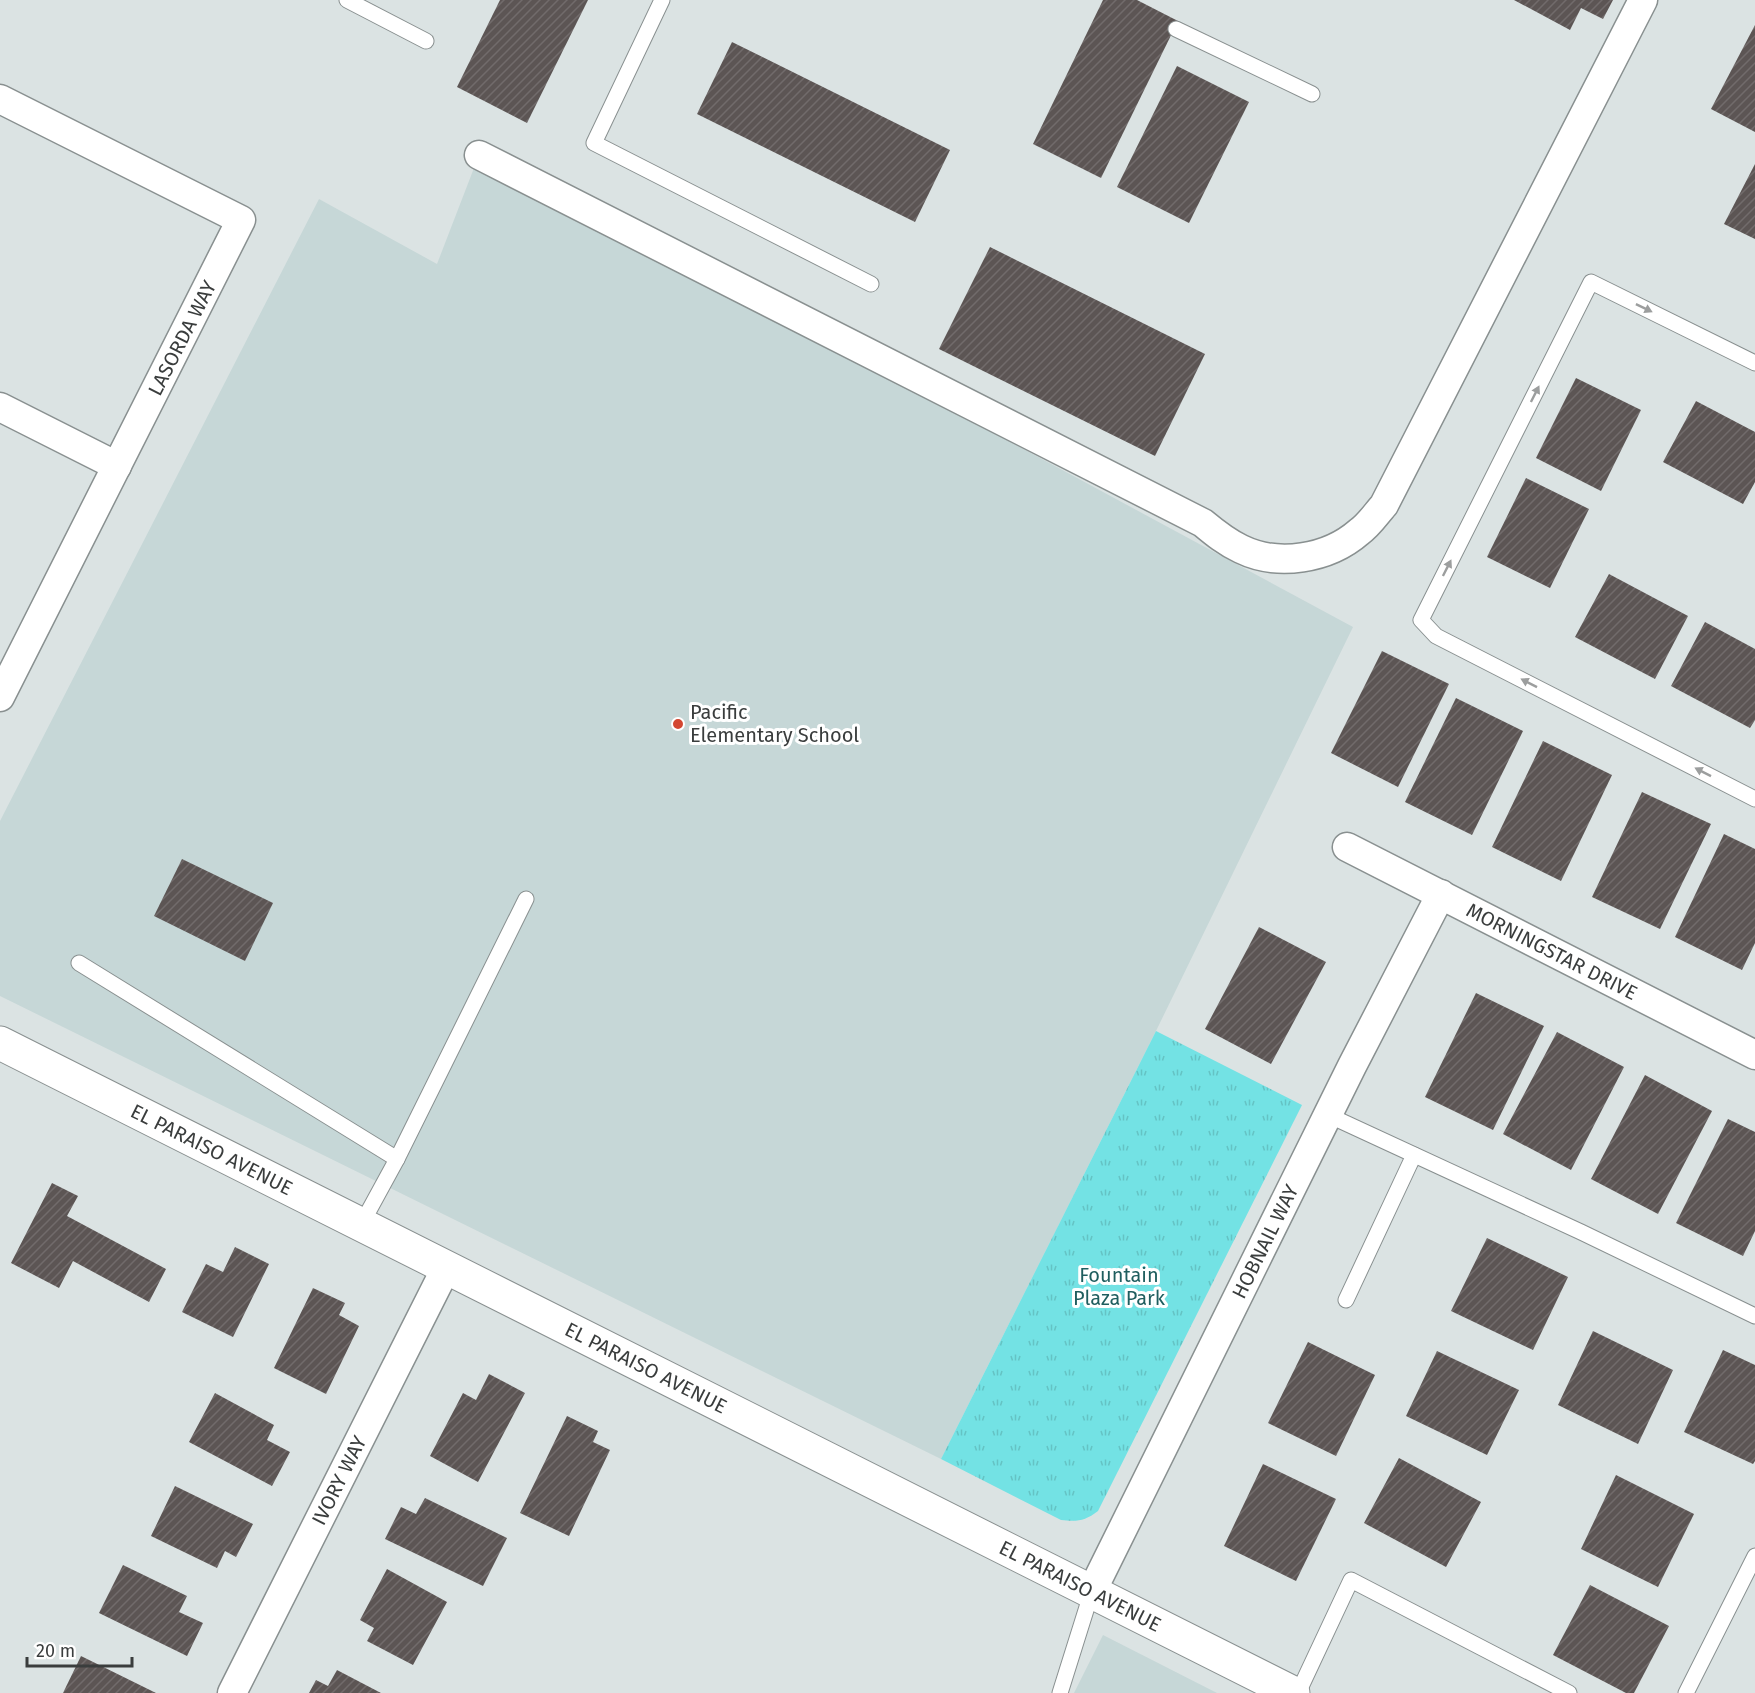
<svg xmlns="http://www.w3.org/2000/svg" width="1755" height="1693" font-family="'Fira Sans',sans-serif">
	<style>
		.built { fill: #c6d7d7 }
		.park { fill: url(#park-tufts) }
		.building { fill: url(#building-hatch) }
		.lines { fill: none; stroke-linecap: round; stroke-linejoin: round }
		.lane-casing { stroke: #899090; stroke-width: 17 }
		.street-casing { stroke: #899090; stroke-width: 31 }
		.secondary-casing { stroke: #899090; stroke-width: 35 }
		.lane { stroke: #fff; stroke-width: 15 }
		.street { stroke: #fff; stroke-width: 28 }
		.secondary { stroke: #fff; stroke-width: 33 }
		.oneway { fill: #9c9e9e }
		.poi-dot { fill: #d34732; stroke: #fff; stroke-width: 2 }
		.labels { text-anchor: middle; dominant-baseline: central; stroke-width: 6; stroke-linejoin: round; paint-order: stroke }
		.street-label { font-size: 20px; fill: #3a3d3d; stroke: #fff }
		.poi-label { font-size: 20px; fill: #3a3d3d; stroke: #fff; text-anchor: start }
		.park-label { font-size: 20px; fill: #1f5e5f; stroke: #fff }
	</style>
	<defs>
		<pattern id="park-tufts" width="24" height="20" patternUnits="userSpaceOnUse" patternTransform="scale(1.5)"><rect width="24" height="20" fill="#73e2e4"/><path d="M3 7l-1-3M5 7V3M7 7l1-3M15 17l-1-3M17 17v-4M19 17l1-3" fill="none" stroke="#64c3c4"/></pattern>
		<pattern id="building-hatch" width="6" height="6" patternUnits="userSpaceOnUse" patternTransform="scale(1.5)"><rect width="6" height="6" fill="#5c5554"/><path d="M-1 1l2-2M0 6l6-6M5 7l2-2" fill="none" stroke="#716b6b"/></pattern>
	</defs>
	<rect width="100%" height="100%" fill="#dbe3e3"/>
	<g class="built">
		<path d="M479,155l874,472 -197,404 -215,428 -941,-463v-175l319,-622 118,65z"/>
		<path d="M1103,1635l114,58h-143z"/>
	</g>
	<path class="park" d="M1156,1031l146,74 -204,406c-13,10 -21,11 -37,9l-120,-61z"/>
	<g class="building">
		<path d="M500,0h88l-61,123 -70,-36z"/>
		<path d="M1103,0h34l41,21 -77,157 -68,-34z"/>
		<path d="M1514,0h99l-10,19 -22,-11 -11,22z"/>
		<path d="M1755,25v107l-44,-23z"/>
		<path d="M732,42l218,108 -35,72 -218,-108z"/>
		<path d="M1177,66l72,36 -60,121 -72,-36z"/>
		<path d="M1755,164v75l-31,-15z"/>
		<path d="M990,247l215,107 -50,102 -216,-107z"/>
		<path d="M1576,378l65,32 -40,81 -65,-33z"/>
		<path d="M1696,401l59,31v50l-12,22 -80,-42z"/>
		<path d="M1526,478l63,31 -39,79 -63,-31z"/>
		<path d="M1609,574l79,42 -33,63 -80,-42z"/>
		<path d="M1705,622l50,27v71l-5,8 -79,-42z"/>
		<path d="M1382,651l67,33 -51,103 -67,-34z"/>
		<path d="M1456,698l67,33 -51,104 -67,-33z"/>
		<path d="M1543,741l69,34 -51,106 -69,-34z"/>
		<path d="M1642,792l69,32 -51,105 -68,-32z"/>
		<path d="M1724,834l31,15v94l-13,27 -67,-33z"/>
		<path d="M182,859l91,44 -28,58 -91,-45z"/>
		<path d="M1259,927l67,35 -55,102 -66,-35z"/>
		<path d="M1476,993l68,33 -51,104 -68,-33z"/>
		<path d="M1557,1032l67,35 -53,103 -68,-36z"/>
		<path d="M1645,1075l67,36 -54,103 -67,-35z"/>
		<path d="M1728,1119l27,13v99l-12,25 -67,-33z"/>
		<path d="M52,1183l26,13 -11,20 99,53 -17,33 -76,-41 -14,27 -48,-25z"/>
		<path d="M1487,1238l81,39 -35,73 -82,-39z"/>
		<path d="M235,1247l34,17 -36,73 -51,-25 24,-48 17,8z"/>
		<path d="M313,1288l32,15 -6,12 20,11 -33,68 -52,-26z"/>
		<path d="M1593,1331l80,39 -35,74 -80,-39z"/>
		<path d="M1308,1342l67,33 -39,81 -68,-33z"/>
		<path d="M1723,1350l32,15v96l-2,3 -69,-32z"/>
		<path d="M1437,1351l82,39 -32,65 -81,-39z"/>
		<path d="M489,1374l36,19 -47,89 -48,-26 33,-63 13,7z"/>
		<path d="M215,1393l59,32 -7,15 23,12 -18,34 -83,-44z"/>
		<path d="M567,1416l31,15 -5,11 17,8 -41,86 -49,-23z"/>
		<path d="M1399,1458l82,44 -35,65 -82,-44z"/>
		<path d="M1263,1464l73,35 -40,82 -72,-35z"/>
		<path d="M1616,1475l78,39 -36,73 -77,-38z"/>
		<path d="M175,1486l78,38 -17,33 -11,-6 -8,17 -66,-32z"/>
		<path d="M425,1498l82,40 -24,48 -98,-47 16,-32 15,7z"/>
		<path d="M123,1565l64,31 -8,16 24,11 -16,33 -88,-43z"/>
		<path d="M387,1569l60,33 -34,63 -46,-24 7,-13 -14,-8z"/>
		<path d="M1590,1585l79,41 -35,67h-8l-73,-38z"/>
		<path d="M81,1656l75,37h-93z"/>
		<path d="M337,1670l44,23h-72l7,-13 12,6z"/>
	</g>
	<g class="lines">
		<g class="lane-casing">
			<g id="lane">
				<path d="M347,0l79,41"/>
				<path d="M662,0l-68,143 277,141"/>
				<path d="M1176,29l136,65"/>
				<path d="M1755,363l-164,-81 -170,338 15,16 319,163"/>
				<path d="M79,963l318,196"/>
				<path d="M1328,1115l253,117 174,84"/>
				<path d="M361,1225l36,-66 129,-260"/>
				<path d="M1346,1300l68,-145"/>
				<path d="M1060,1693l32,-102"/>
				<path d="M1298,1693l53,-113 218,113"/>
				<path d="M1686,1693l69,-137"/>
			</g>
		</g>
		<g class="street-casing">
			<g id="street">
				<path d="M0,99l241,121 -241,477"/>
				<path d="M479,155l724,368c12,10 23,19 38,26 37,18 87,10 118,-17 10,-7 17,-18 25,-27l259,-505"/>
				<path d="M0,407l117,59"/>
				<path id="s1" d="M1347,847l408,208"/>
				<path id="s2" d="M1092,1591l260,-525 89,-172"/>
				<path id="s3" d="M232,1693l214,-425"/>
			</g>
		</g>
		<g class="secondary-casing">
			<g id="secondary">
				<path id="s4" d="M0,1043l1293,650"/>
			</g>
		</g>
		<use href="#lane" class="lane"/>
		<use href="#street" class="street"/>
		<use href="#secondary" class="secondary"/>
	</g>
	<defs><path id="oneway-solid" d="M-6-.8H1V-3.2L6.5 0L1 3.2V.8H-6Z" transform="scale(1.5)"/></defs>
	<g class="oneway">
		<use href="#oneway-solid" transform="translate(1644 308) rotate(26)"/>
		<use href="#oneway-solid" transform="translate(1535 394) rotate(-63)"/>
		<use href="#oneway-solid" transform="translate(1447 568) rotate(-63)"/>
		<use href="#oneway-solid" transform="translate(1529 683) rotate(-153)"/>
		<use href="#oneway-solid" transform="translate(1703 772) rotate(-153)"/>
	</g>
	<circle class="poi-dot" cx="678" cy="724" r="6"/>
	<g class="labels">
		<g class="street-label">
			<text transform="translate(182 338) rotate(-63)">LASORDA WAY</text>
			<text stroke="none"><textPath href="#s1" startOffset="230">MORNINGSTAR DRIVE</textPath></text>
			<text stroke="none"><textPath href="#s4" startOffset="237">EL PARAISO AVENUE</textPath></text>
			<text stroke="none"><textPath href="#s2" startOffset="390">HOBNAIL WAY</textPath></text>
			<text stroke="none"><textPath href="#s4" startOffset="723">EL PARAISO AVENUE</textPath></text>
			<text stroke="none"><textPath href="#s3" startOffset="238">IVORY WAY</textPath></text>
			<text stroke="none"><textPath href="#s4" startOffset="1209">EL PARAISO AVENUE</textPath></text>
		</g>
		<g class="poi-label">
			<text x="690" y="712">Pacific<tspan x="690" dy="23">Elementary School</tspan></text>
		</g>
		<g class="park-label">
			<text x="1119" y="1275">Fountain<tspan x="1119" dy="23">Plaza Park</tspan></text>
		</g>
	</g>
	<path d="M27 1657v9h105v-9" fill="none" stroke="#3a3d3d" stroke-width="3"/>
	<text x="36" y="1657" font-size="18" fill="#3a3d3d" stroke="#ffffff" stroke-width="4.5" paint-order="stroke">20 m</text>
</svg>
